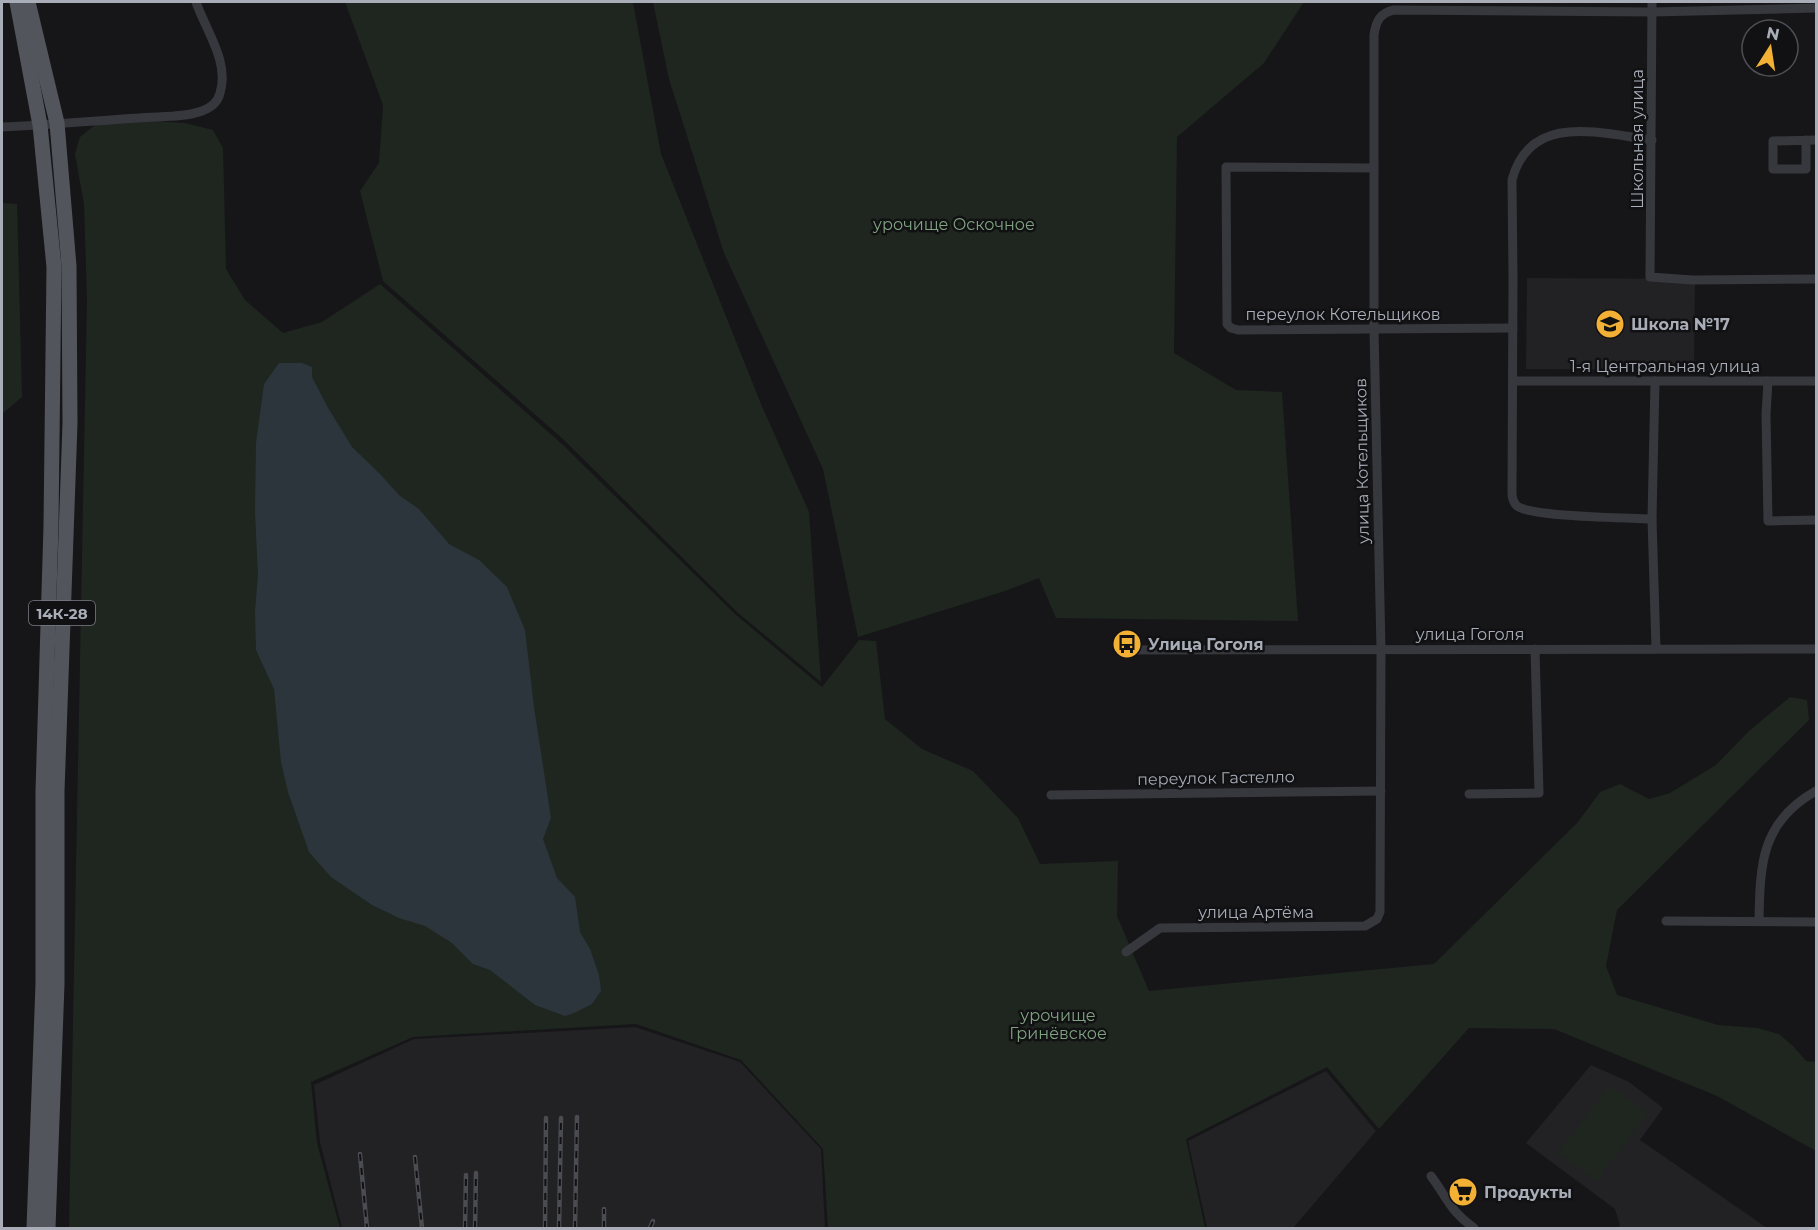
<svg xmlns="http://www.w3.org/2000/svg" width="1818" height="1230" font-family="Montserrat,sans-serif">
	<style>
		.built { fill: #222225 }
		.green { fill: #1e261f }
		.water { fill: #2c353c }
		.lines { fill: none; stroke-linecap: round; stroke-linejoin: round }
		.minor { stroke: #37383d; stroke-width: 9 }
		.primary { stroke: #53555c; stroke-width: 15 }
		.rail-casing { stroke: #4a4c52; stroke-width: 4.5 }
		.rail { stroke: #111113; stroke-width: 2; stroke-dasharray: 7; stroke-linecap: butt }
		.labels { text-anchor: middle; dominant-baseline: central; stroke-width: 5; stroke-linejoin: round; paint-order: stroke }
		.shield { fill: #111113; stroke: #7b7e86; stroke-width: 1.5 }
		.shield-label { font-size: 15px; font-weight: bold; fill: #a8adb8 }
		.street-label { font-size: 16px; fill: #a8adb8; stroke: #111113 }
		.park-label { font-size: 16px; fill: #7fa381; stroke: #111113 }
		.poi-label { font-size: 16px; font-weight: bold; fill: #a8adb8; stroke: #111113; text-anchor: start }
	</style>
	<rect width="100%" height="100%" fill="#161618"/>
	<g class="built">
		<path d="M1527,278l168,1 -1,91 -168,-1z"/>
		<path d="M635,1027l105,35 81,87 4,79h-483l-22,-86 -6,-57 100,-46z"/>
		<path d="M1591,1065l38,17 34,26 -23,32 127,88h-150l3,-3 -5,-16 -89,-66z"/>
		<path d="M1326,1071l50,60 -83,97h-86l-19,-87z"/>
	</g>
	<g class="green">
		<path d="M345,2h288l28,152 100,250 48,108 12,170 -84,-70 -173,-172 -181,-159 -23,-90 19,-28 4,-58z"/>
		<path d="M653,2h651l-40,61 -87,74 -3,216 62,37 46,2 16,229 -242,-3 -17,-40 -34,13 -147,46 -35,-168 -99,-216 -55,-174z"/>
		<path d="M120,119l65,4 28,7 10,18 3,121 19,31 38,33 39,-11 58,-38 182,160 173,170 87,73 37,-47 17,1 9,78 37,30 51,22 45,47 22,46 78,-3 -1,55 32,75 285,-27 144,-142 22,-30 20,-8 29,15 21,-6 46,-28 33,-34 41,-34 17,3 2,20 -192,190 -11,56 11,29 101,30 39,3 22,6 14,12 13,15 10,1v89l-99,-55 -163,-67 -85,-1 -90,101 -52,-62 -141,72 19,89h-377l-5,-79 -82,-89 -105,-36 -223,13 -102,45 6,61 23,85h-271l18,-928 -3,-96 -9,-50 5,-17 15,-12z"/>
		<path d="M2,203l15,1 5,193 -20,17z"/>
		<path d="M1610,1085l38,28 -52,68 -38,-28z"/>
	</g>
	<path class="water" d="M279,363h23l10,4v10l15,29 25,41 28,27 20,22 19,13 30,35 30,16 28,27 18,43 9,77 17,111 -8,21 14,39 18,19 5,35 10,17 9,26 2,16 -9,13 -18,9 -9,3 -30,-11 -45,-35 -17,-6 -21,-21 -27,-17 -26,-8 -27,-13 -41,-28 -22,-25 -21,-60 -7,-30 -7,-73 -18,-39 -1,-39 3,-36 -3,-63 1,-69 8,-59z"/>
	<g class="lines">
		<g class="minor">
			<path d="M1652,2l-2,275 43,3 123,-1"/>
			<path d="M2,127c45,-2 91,-6 136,-9 20,-2 45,0 64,-7 8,-3 16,-9 18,-18 10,-31 -15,-64 -24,-91"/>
			<path d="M1806,140v29h-33v-28l43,-1"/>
			<path d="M1374,168l-148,-1 1,157 4,4 7,2 275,-2"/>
			<path d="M1513,381h303"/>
			<path d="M1655,381l-3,138 4,130"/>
			<path d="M1768,381l-2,33 2,107 48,-1"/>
			<path d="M1652,519c-23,-1 -121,-2 -135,-13 -4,-4 -5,-9 -5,-13l1,-215 -1,-98c18,-68 87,-47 140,-40"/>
			<path d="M1124,650l692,-1"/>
			<path d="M1469,794l70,-1 -4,-144"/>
			<path d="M1051,795l330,-4"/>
			<path d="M1666,921l150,1"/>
			<path d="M1759,921c1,-57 2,-99 57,-130"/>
			<path d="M1126,952l34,-24 205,-2 12,-7 3,-7 1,-263 -7,-319v-295c2,-14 6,-22 20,-25l258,2 164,-4"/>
			<path d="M1431,1176c17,23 19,35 43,52"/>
		</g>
		<g class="primary">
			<path d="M17,2l23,123 14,142 -3,259 -8,265v193l-9,244"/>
			<path d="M28,2l29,121 12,143 1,157 -13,368v193l-9,244"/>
		</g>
		<g class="rail-casing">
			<g id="rail">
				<path d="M360,1154l7,74"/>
				<path d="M415,1157l7,71"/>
				<path d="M465,1228l1,-53"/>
				<path d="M475,1228l1,-55"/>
				<path d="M545,1228l1,-110"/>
				<path d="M559,1228l2,-110"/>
				<path d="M575,1228l2,-111"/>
				<path d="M604,1228v-19"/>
				<path d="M650,1228l3,-7"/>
			</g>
		</g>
		<use href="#rail" class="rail"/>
	</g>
	<defs>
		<g id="school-disc" transform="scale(1.5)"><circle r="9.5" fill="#f2b134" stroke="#111113"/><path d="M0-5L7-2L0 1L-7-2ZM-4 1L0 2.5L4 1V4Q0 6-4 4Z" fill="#111"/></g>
		<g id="bus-disc" transform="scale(1.5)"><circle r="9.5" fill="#f2b134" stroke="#111113"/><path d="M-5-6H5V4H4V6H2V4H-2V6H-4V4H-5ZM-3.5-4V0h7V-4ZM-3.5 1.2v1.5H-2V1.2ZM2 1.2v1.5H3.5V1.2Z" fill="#111"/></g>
		<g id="supermarket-disc" transform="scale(1.5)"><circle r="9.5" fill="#f2b134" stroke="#111113"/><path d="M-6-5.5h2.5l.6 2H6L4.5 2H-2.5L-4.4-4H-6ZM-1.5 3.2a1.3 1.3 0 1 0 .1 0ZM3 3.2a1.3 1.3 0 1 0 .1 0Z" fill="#111"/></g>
	</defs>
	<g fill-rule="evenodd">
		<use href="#school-disc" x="1610" y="324"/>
		<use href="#bus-disc" x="1127" y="644"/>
		<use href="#supermarket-disc" x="1463" y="1192"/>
	</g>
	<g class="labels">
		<rect class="shield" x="29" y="601" width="66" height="24" rx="4.5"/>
		<g class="shield-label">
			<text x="62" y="613">14К-28</text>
		</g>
		<g class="street-label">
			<text transform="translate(1637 139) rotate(-90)">Школьная улица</text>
			<text x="1343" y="314">переулок Котельщиков</text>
			<text x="1665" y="366">1-я Центральная улица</text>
			<text transform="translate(1362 461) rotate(-91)">улица Котельщиков</text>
			<text x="1470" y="634">улица Гоголя</text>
			<text transform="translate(1216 778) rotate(-1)">переулок Гастелло</text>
			<text x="1256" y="912">улица Артёма</text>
		</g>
		<g class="park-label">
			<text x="954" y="224">урочище Оскочное</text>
			<text x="1058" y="1015">урочище<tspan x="1058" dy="18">Гринёвское</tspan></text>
		</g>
		<g class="poi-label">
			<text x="1631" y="324">Школа №17</text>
			<text x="1148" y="644">Улица Гоголя</text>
			<text x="1484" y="1192">Продукты</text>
		</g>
	</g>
	<rect width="1818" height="1230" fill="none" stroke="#a8adb8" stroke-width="6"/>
	<g transform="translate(1770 48) rotate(12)"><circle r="28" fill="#111113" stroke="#4d4f55" stroke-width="1.5"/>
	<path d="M0-4.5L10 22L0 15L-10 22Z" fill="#f2b134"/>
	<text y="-9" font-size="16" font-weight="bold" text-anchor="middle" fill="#a8adb8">N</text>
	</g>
</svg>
